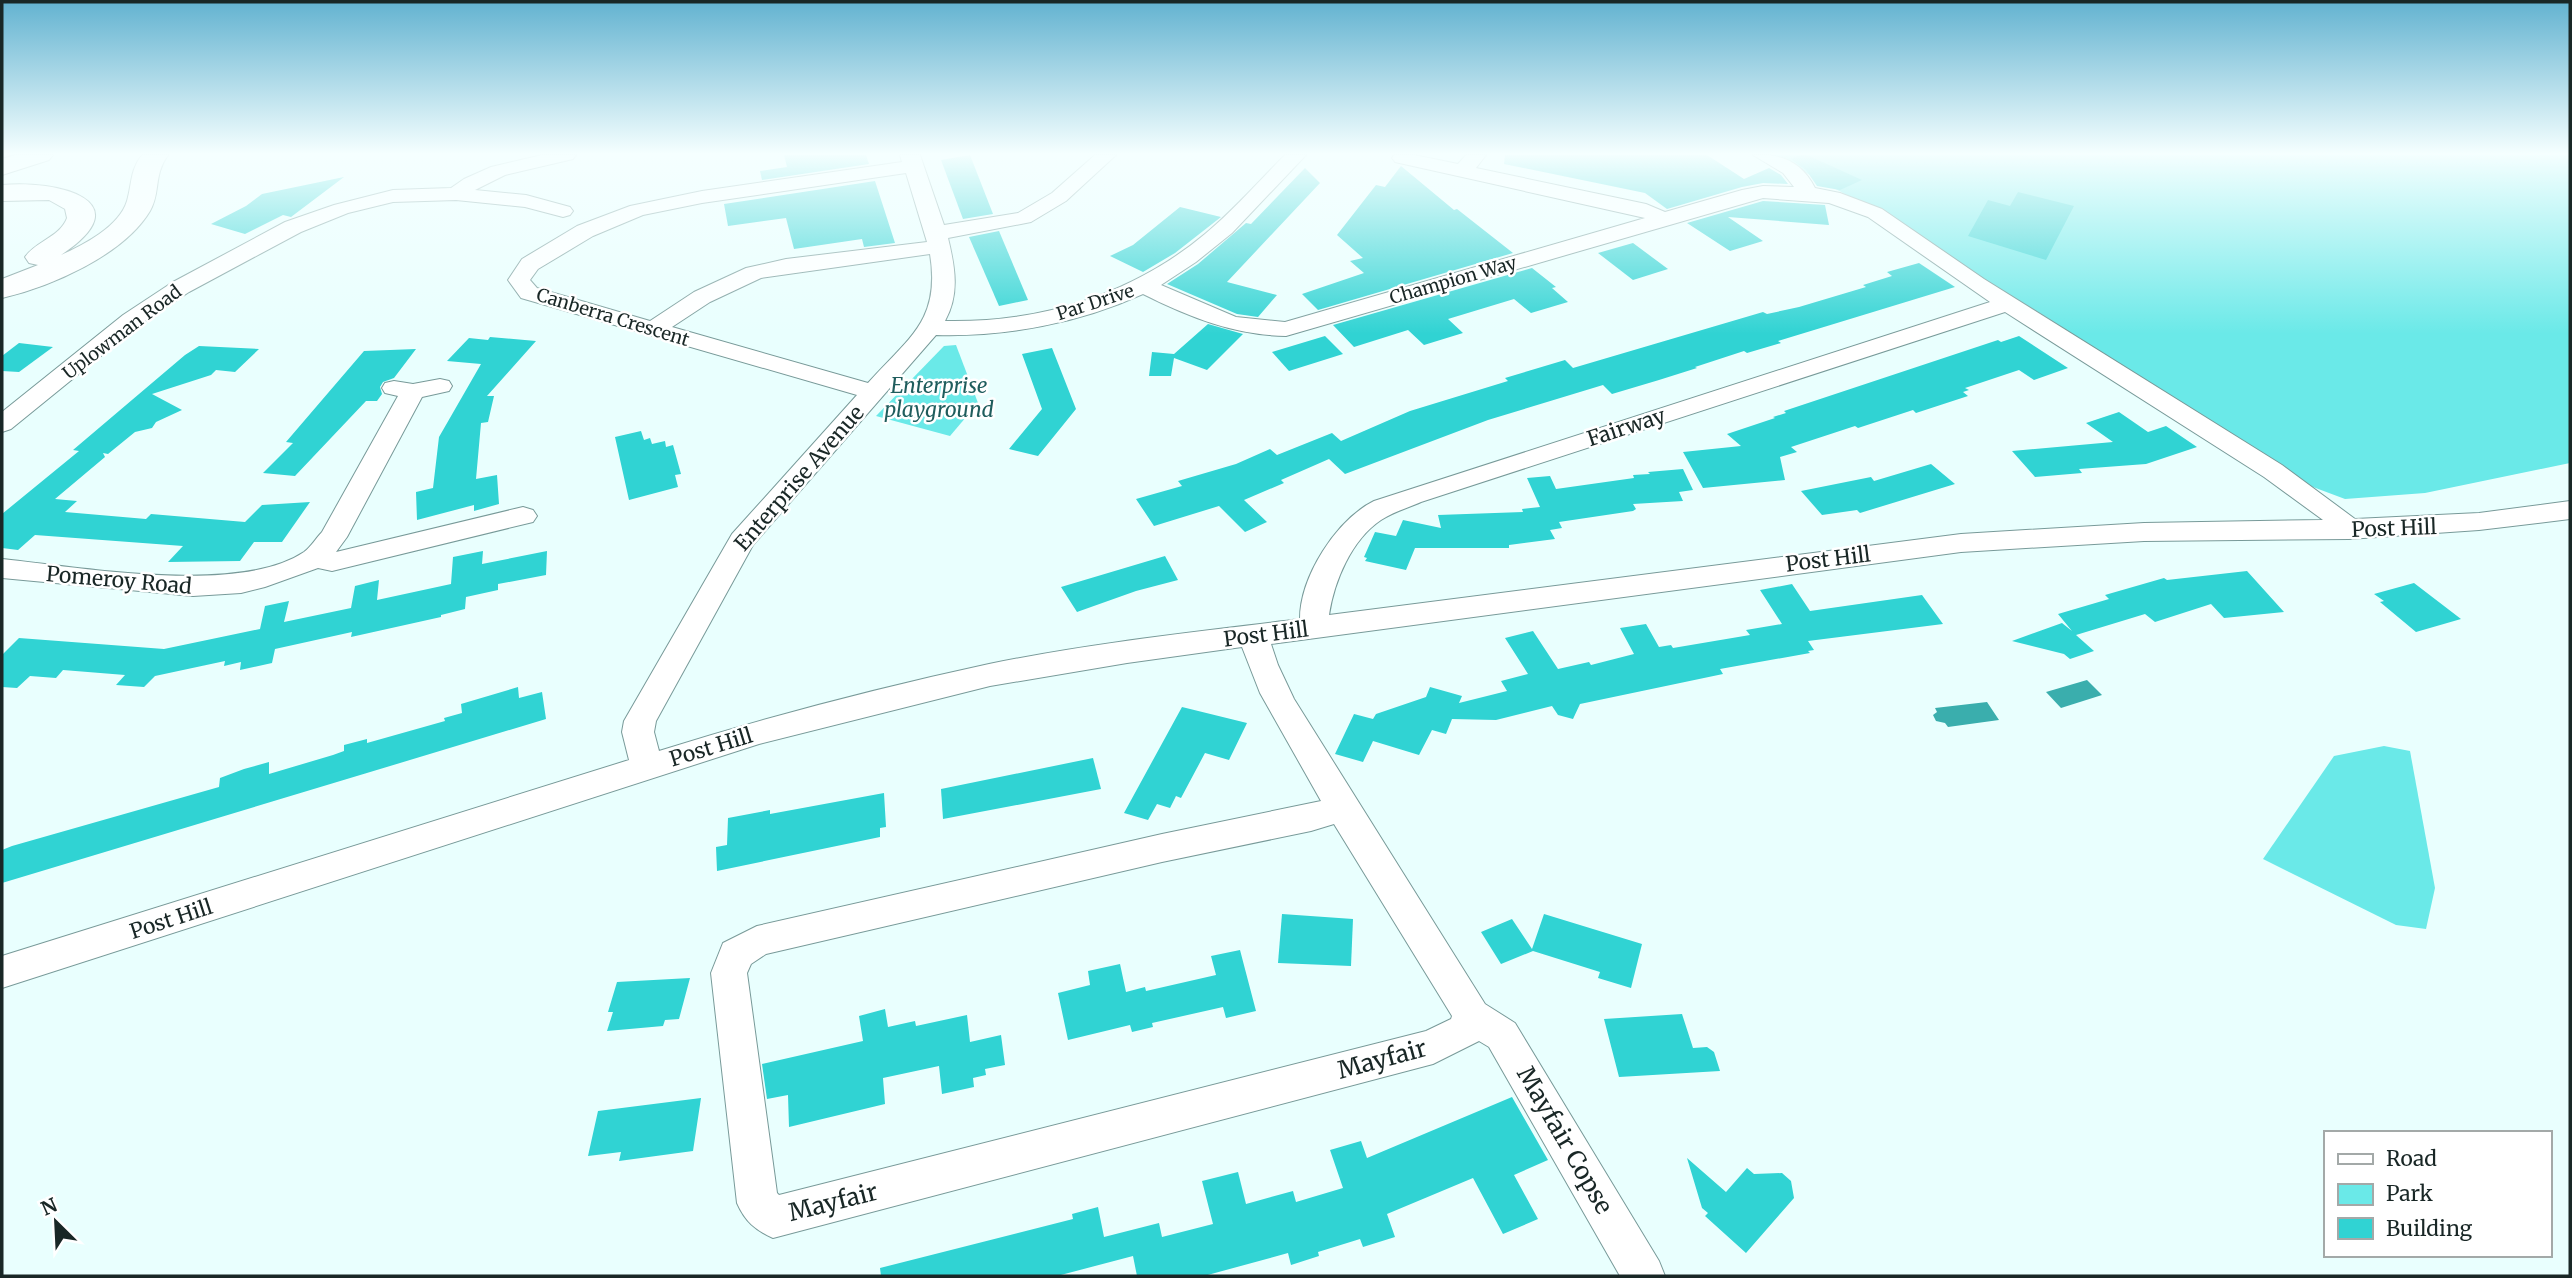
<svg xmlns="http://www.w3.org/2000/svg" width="2572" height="1278" font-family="Merriweather,serif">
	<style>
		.green { fill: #6ae9e8 }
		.water { fill: #3aaead }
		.building { fill: #30d3d3 }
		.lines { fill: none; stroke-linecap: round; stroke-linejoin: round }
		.minor-casing { stroke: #789a99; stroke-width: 2 }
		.highway-casing { stroke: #789a99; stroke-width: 2 }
		.minor { fill: #fff; fill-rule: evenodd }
		.highway { fill: #fff; fill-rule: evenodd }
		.labels { text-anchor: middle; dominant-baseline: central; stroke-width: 5; stroke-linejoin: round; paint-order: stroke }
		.far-street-label { font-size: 18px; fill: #192726; stroke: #fff }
		.park-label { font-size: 21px; font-style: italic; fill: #1f5d5d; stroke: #fff }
		.street-label { font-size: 21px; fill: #192726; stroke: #fff }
		.near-street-label { font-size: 24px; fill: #192726; stroke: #fff }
	</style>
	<rect width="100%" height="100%" fill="#e9fffe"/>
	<g class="green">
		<path d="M1773,155h797v308l-145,30 -80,6 -40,-15 -383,-241 -33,-25z"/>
		<path d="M956,345l22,58 -28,33 -74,-20 68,-70z"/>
		<path d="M2384,746l26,5 25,137 -9,41 -30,-4 -133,-66 71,-103z"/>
	</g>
	<g class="water">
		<path d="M2087,680l15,15 -41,13 -15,-16z"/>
		<path d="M1987,702l12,18 -51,7 -3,-4 -9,-2 -3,-6 4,-3 -2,-4z"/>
	</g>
	<g class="building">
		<path d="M784,155h82l3,9 -107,16 -2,-9 27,-4z"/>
		<path d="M970,155l23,59 -30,5 -22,-59z"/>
		<path d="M1505,155h202l37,24 25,-11 12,7 7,9 -25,-1 -21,4 -75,22 -22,-16 -141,-29z"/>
		<path d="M1800,155h7l55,25 -22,10 -23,-4 -11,-16 -15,-11z"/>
		<path d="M1401,166l53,44 3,-1 56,44 -195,57 -16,-16 62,-21 -14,-12 13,-3 -26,-23 39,-50 9,2z"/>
		<path d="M1305,168l15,15 -93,99 50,13 -19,22 -21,-3 -70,-30 31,-20 48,-41 5,1z"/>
		<path d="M344,177l-53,40 -8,-2 -38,19 -34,-10 35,-18 16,-12z"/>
		<path d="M875,181l20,62 -31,4 -2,-8 -68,10 -8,-31 -58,8 -4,-22z"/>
		<path d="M2018,192l56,14 -28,54 -78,-24 20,-36 22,6z"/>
		<path d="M1763,201l62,4 4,20 -101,-8 35,24 -33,10 -43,-28z"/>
		<path d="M1180,207l41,10 -46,36 -32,19 -33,-16 23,-11z"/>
		<path d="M999,231l29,69 -29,6 -30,-69z"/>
		<path d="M1633,243l35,26 -35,11 -35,-27z"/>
		<path d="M1919,263l36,24 -177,54 3,2 -34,10 -3,-2 -49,16 2,1 -38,12 -47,14 -9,-9 -115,35 -143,54 -16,-15 -48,21 3,3 -40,17 23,22 -22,10 -26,-26 -65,20 -18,-27 46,-13 -4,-5 58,-17 34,-15 7,6 55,-22 9,8 69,-30 98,-30 -3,-3 60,-18 8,8 190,-56 4,2 32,-7 67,-20 -3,-2 29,-9 -5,-4z"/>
		<path d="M1532,268l24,19 -4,1 16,14 -37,11 -17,-14 -66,20 15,14 -39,12 -16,-15 -54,17 -21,-22z"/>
		<path d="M1208,324l35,10 -36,36 -33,-12 -3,18h-22l3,-24 22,2z"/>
		<path d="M1325,336l18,18 -54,17 -17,-19z"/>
		<path d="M2019,336l49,32 -34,12 -15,-10 -54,18 4,2 -6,2 5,4 -52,17 -3,-3 -55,18 -3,-2 -64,21 6,5 -17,5 5,23 -82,8 -20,-36 58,-6 -14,-12 48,-16 -2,-1 13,-4 -2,-2 214,-71 3,2z"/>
		<path d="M490,337l46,4 -49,55h7l-6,26 -7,1 -5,56 21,-4 2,29 -25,7v-6l-57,15 -1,-28 17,-4 6,-51 42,-73 -34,-3 22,-23 19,2z"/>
		<path d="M19,343l34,4 -34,25 -17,-1v-15z"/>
		<path d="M199,346l60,3 -24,23 -19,-2 -5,5 -59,19 30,16 -26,12 -4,6 -17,4 -27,22 -5,-1 2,4 -50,42 22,2 -12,11 81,7 5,-5 94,8 17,-17 48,-3 -28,40h-28l-14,19 -72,1 15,-16 -148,-11 -17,15 -16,-2v-34l77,-63 -6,-1 112,-95z"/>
		<path d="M1052,348l24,61 -38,47 -29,-7 33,-40 -20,-55z"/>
		<path d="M416,349l-22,29 -11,4 -3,5 2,7 -5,7h-11l-71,75 -32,-3 30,-30 -7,-1 78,-91z"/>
		<path d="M2119,412l29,20 18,-6 31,21 -51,17 -67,5 3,4 -47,4 -23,-26 101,-9 -27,-19z"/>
		<path d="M641,431l3,9 6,-2 2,6 13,-3 1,6 7,-2 8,29 -6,1 3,12 -49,13 -14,-63z"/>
		<path d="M1931,464l24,20 -95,29 -3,-3 -35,5 -21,-24 70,-14 3,4z"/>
		<path d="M1683,469l10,21 -14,2 4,9 -50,3 3,5 -3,2 -74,11 3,6 -12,2 5,9 -46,6v3h-94l-9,22 -41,-9 2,-3 -3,-1 11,-25 21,4 7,-16 38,8 -3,-13 85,-3 -1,-3 18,-2 -13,-29 23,-2 6,13 78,-11 -1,-3 17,-1 -2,-2z"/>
		<path d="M483,551l-1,13 65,-13 -1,24 -48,9v6l-32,7 -1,12 -24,6v2l-90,20 1,-5 -77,17 -3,14 -32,7 1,-8 -17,4 1,-5 -70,15 -11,11 -28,-2 9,-10 -62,-5 -7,8 -26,-2 -13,12 -15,-1v-32l17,-17 145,11 96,-20 5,-23 24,-5 -5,21 67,-14 4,-22 24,-6 -2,20 74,-16 2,-27z"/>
		<path d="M1165,556l13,24 -42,11 -59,21 -16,-25z"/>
		<path d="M2247,571l37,41 -60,6 -13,-14 -56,18 -10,-8 -69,21 18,16 -24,8 -6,-5 -52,-13 50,-18 10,8 -14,-17 51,-15 -4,-4 59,-17 3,2z"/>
		<path d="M2414,583l47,36 -45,13 -36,-30 4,-1 -10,-7z"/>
		<path d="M1792,584l18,27 112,-16 21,29 -135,17 6,9 -6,1 2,2 -90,16 3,5 -143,30 -7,15 -15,-4 -6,-9 -56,14 -44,-1 -6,15 -14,-4 -13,25 -46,-14 -10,21 -28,-8 19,-40 19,5 3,-5 50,-17 4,-10 32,9 -3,7 48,-12 -6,-10 27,-7 -23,-36 28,-7 25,38 31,-7 2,3 43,-11 -14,-26 26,-4 13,23 12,-2 2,3 77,-13 -4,-5 36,-6 -22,-34z"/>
		<path d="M518,687l1,11 23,-6 4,27 -544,164v-33l10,-4 207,-59 1,-9 24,-9 25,-7v12l64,-19 11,-4v-6l23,-6v4l78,-22 -1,-3 18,-5 -1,-9z"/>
		<path d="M1182,707l65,16 -18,37 -24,-7 -24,45 -5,-2 -6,12 -13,-4 -9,16 -24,-7z"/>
		<path d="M1093,758l8,31 -158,30 -2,-30z"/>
		<path d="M884,793l2,34 -6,1v9l-163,34 -1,-24 11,-2 1,-27 42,-8v4z"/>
		<path d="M1282,914l71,5 -2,47 -73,-3z"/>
		<path d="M1544,914l98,30 -11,44 -33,-10 2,-6 -67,-21 -32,13 -20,-32 31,-13 20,30z"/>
		<path d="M1240,950l16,61 -30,7 -3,-11 -71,16 1,4 -21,5 -2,-7 -62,15 -10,-47 32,-8 -2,-14 32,-7 6,28 19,-5 1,4 70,-16 -5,-19z"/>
		<path d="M690,978l-11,41 -14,1 -2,6 -56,5 6,-19h-5l9,-30z"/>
		<path d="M885,1009l3,18 27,-6 1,5 51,-11 3,27 31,-7 4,30 -20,4 1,6 -13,3 1,9 -32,7 -3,-28 -56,12 2,26 -96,23 -1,-32 -21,4 -5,-35 101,-23 -4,-25z"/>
		<path d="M1682,1014l11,34 14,-1 7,5 6,19 -101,6 -15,-58z"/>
		<path d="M1512,1097l36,63 -34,15 24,44 -35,15 -30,-56 -86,36 8,23 -32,10 -3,-8 -42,13 1,4 -28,9 -3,-12 -84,23h-67l-4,-20 -76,20h-176l-1,-8 193,-49 -1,-5 26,-7 6,30 55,-14 3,14 51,-13 -11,-43 36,-9 8,32 47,-13 3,11 47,-14 -13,-38 31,-9 6,17z"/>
		<path d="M701,1098l-8,53 -74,10 2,-9 -33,4 10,-45z"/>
		<path d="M1687,1158l39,34 21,-24 7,6 28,-1 9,8 3,17 -48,55 -41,-37 3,-3 -6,-5z"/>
	</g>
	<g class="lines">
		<g class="minor-casing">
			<g id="minor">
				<path d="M542,155h34l-3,4 -68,16 -30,15 51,5 44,12 3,4 -3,4 -7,2 -38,-10 -69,-7 -63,2 -45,11 -47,19 -112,60 -50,33 -128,104 -9,3v-20l121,-97 50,-33 112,-60 49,-17 59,-15 58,-2 13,-9 27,-12z"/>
				<path d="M900,155h20l24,70 74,-12 34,-20 43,-38h21l-50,46 -35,21 -83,16c7,29 12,56 -3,83 95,2 187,-26 260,-87 29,-24 54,-53 80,-79h21l-74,78 -36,29 -35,23 75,32 49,5 360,-104 -250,-56 -3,-4 2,-3h20l44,9 8,-9h20l-10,13 170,36 19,8 77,-22 21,-4 31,1 -11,-14 -30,-18c28,-2 49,7 62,33l25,5 42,16 102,70 298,186 73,54 124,-6 91,-12v18l-91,11 -130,9 -205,2 -183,11 -690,92 7,21 16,34 191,305 30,19 144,238 6,15h-45l-131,-229 -10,-6 -46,23 -660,174c-18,-8 -28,-17 -36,-35l-26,-230 12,-30 34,-17 405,-92 159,-33 -61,-108 -18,-46 -115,16 -137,23 -231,58 -757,244v-32l627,-196 -7,-28 2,-11 108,-187 125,-139 -336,-97 -13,-18 14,-21 55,-33 53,-20 72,-15 200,-29zM906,173l21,69 -141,17 -40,9 -52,24 -44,29 -113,-33 -7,-8 8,-11 55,-33 50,-21 59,-12zM1763,198l66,5 39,14 122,85 -616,199c-38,19 -74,76 -74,118 -104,13 -209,24 -311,45 -111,24 -222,53 -330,87l-5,-19 2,-11 97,-176 183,-210c71,2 143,-12 207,-41 46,23 91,41 143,42zM930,254c11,67 -22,84 -62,129l-196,-56 38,-25 51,-24zM2005,312l259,165 59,43 -179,3 -183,11 -632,81c5,-33 22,-75 52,-95 12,-8 27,-12 40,-18zM1334,824l118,192 -1,3 -25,12 -647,164 -2,-2 -30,-220 4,-9 15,-10 396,-92 149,-31z"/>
				<path d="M440,379l9,2 3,5 -3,5 -27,6 -75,140 -11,15 187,-45 10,3 4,6 -4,6 -201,49 -14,-3 -53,19 -24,6 -48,3 -191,-18v-19c78,8 236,37 302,-7 7,-5 12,-14 18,-20l76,-136 -13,-3 -3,-5 3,-5 9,-2 19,3z"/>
			</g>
		</g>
		<g class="highway-casing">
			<g id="highway">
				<path d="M15,155h38l-4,5 -47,15v-16z"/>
				<path d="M142,155h26c-15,21 -7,37 -18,56 -26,44 -100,76 -148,87v-19l36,-14 -9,-2 -4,-6c11,-16 35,-20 42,-39l-2,-9 -16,-9 -47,1v-16c54,-5 142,15 59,70 22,-10 58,-28 66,-54 5,-17 3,-31 15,-46z"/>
			</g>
		</g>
		<use href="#minor" class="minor"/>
		<use href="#highway" class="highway"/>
	</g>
	<linearGradient id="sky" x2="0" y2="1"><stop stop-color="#62b2d0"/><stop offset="0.46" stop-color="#f5ffff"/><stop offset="1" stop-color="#f5ffff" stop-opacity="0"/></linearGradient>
	<rect width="2572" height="334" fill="url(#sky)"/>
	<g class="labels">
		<g class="far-street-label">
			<text transform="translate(1453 280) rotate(-16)">Champion Way</text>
			<text transform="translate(1095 302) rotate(-18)">Par Drive</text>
			<text transform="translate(613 317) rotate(17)">Canberra Crescent</text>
			<text transform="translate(122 332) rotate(-37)">Uplowman Road</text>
		</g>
		<g class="park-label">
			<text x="939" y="385">Enterprise<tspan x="939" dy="24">playground</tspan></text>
		</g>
		<g class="street-label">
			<text transform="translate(1626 427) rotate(-18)">Fairway</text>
			<text transform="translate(799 478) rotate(-49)">Enterprise Avenue</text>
			<text transform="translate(2394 528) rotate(-2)">Post Hill</text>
			<text transform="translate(1828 559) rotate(-7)">Post Hill</text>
			<text transform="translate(119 580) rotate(5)">Pomeroy Road</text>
			<text transform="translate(1266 634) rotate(-7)">Post Hill</text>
			<text transform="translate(711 747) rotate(-17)">Post Hill</text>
			<text transform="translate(171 919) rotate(-18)">Post Hill</text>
		</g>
		<g class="near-street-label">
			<text transform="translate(1382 1059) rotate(-15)">Mayfair</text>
			<text transform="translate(1565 1140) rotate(60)">Mayfair Copse</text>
			<text transform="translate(833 1202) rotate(-14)">Mayfair</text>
		</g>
	</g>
	<rect width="2572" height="1278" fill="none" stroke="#192726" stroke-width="7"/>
	<rect x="2324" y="1131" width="228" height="126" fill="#ffffff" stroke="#a3a9a8" stroke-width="2"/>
	<rect x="2338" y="1154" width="35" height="10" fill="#ffffff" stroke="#a3a9a8" stroke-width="2"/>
	<text x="2386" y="1166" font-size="21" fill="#192726">Road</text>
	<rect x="2338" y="1184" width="35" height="21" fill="#6ae9e8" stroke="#a3a9a8" stroke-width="2"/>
	<text x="2386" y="1201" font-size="21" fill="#192726">Park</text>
	<rect x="2338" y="1218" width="35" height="21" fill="#30d3d3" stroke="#a3a9a8" stroke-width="2"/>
	<text x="2386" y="1236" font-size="21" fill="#192726">Building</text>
	<g transform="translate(56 1222) rotate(336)" stroke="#ffffff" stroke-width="5" paint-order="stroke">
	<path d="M0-5L12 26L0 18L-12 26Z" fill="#192726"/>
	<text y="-10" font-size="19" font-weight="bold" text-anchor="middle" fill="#192726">N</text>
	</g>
</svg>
